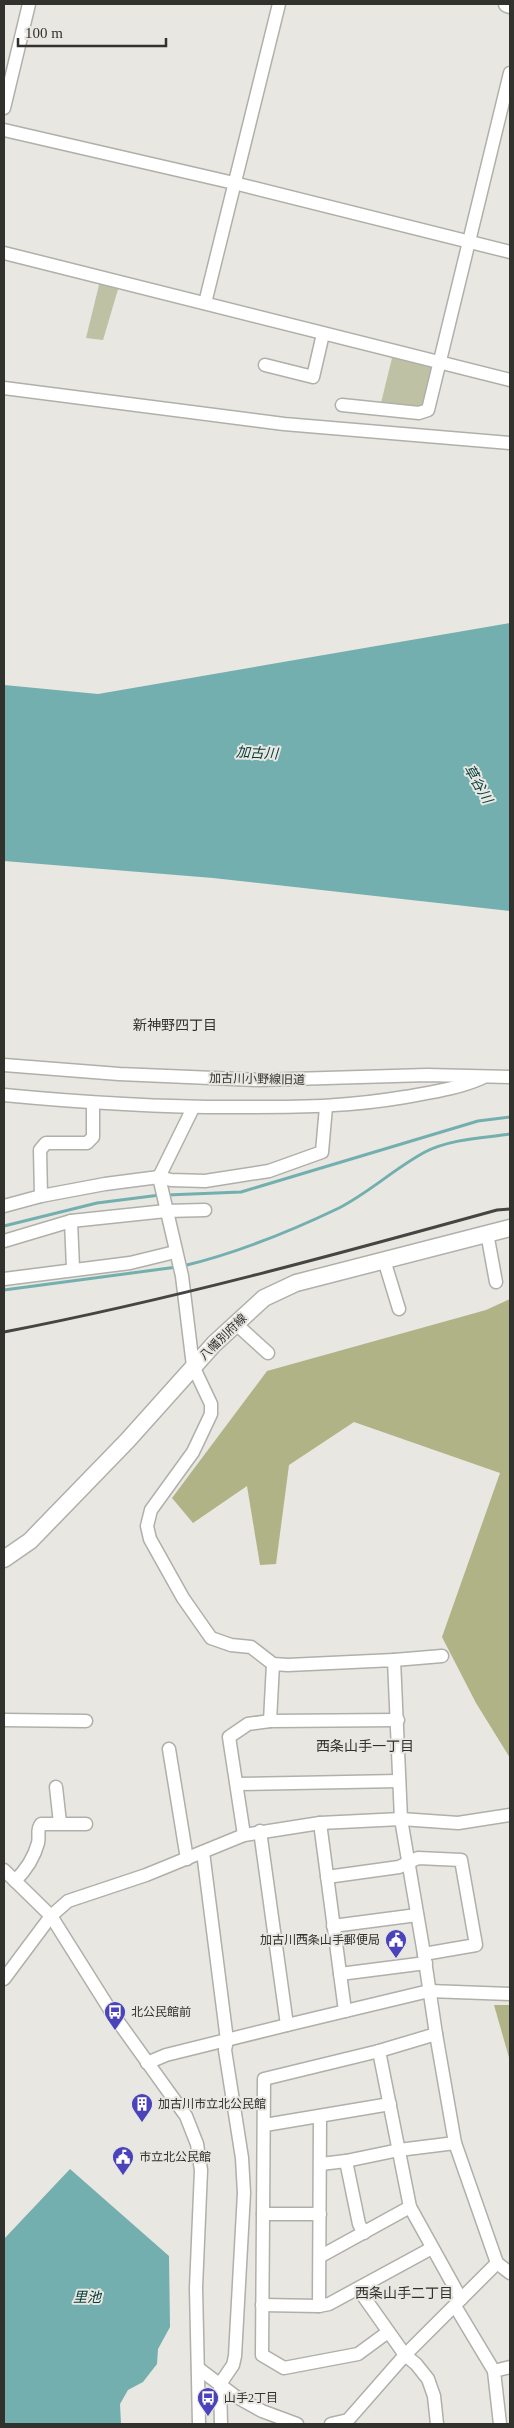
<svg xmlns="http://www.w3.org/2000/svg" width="514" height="2428" font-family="'Times New Roman','Noto Sans JP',serif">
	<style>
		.green { fill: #bfc1a4 }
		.forest { fill: #b0b385 }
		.water { fill: #73afaf }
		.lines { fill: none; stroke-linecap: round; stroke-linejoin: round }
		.stream { stroke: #73afaf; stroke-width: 3 }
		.minor-casing { stroke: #b0afaa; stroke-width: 15 }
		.major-casing { stroke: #b0afaa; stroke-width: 19 }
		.minor { stroke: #fff; stroke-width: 12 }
		.major { stroke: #fff; stroke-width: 16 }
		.rail { stroke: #454542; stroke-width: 3 }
		.labels { text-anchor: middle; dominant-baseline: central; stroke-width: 4; stroke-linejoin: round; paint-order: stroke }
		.street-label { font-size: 12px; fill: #31312e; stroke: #e8e7e1 }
		.poi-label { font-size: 12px; fill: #31312e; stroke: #e8e7e1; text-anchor: start }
		.water-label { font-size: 14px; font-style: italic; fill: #003b3b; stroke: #e8e7e1 }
		.neighbourhood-label { font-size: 14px; fill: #31312e; stroke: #e8e7e1 }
	</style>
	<rect width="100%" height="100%" fill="#e8e7e1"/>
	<g class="green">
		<path d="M100,281l19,5 -16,54 -17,-2z"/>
		<path d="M393,354l43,11 -11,43 -45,-1z"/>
	</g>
	<g class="forest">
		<path d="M510,1299v459l-34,-55 -34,-66 58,-164 -146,-51 -65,43 -13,99 -16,1 -13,-79 -54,37 -21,-25 95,-127 219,-61z"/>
		<path d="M494,2005h16v56z"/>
	</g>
	<g class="water">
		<path d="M510,623v288l-297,-33 -209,-17v-176l94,9z"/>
		<path d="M70,2169l99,87 1,71 -12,22 -1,15 -14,18 -15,8 -8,14 1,20h-117v-185z"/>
	</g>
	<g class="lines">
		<g class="stream">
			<path d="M167,1195l74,-3 237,-71 32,-4"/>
			<path d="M4,1226l93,-23 63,-8"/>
			<path d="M183,1266c54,-13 106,-34 156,-58 31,-16 56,-40 86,-56 25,-13 58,-14 85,-18"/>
			<path d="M4,1290l173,-23"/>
		</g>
		<g class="minor-casing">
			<g id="minor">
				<path d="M4,108l25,-104"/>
				<path d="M4,130l230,53 276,69"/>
				<path d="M4,253l506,127"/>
				<path d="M205,303l74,-299"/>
				<path d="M265,365l48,12 10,-43"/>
				<path d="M4,388l280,36 226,19"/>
				<path d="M342,405l77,8 9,-3 82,-337"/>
				<path d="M4,1065l115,9 140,6 168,-5 83,2"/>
				<path d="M4,1095c83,8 166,13 250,12 54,0 98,-1 151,-10 27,-5 52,-8 77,-19"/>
				<path d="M193,1108l-34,69 23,99 11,90 18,38v10l-18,38 -42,58 -4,16 3,13 33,59 28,40 20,7 20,2 22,17 15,1 106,-5 7,159 23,135 12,80 19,109 42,120 13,10"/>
				<path d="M41,1196l-1,-46 6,-7h41l6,-6v-34"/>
				<path d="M4,1206l37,-10 64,-12 54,-7 12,3 34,1 64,-10 53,-19 4,-45"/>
				<path d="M71,1221l2,47"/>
				<path d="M487,1233l9,49"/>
				<path d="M4,1241l67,-20 95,-10 39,-1"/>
				<path d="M384,1260l15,49"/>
				<path d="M4,1279l126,-16 45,-11"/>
				<path d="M236,1324l32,29"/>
				<path d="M394,1660l48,-4"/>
				<path d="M273,1664l-3,57 128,-1"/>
				<path d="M4,1720l82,1"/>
				<path d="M169,1749l18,110"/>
				<path d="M237,1784l162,-3"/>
				<path d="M56,1787l4,36"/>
				<path d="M320,1823l25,188"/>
				<path d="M260,1831l27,194"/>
				<path d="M244,1835l-15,-98 19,-13 22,-3"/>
				<path d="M203,1852l24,188 -2,10 17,108 2,35 -9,163 -2,9 -13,19 1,40"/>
				<path d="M4,1870l47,46 61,97 74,103 11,28 4,26 -5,118 3,136"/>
				<path d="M327,1877l72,-10 19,-9 43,2 15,85 -52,9"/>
				<path d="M15,1881c11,-11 19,-23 23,-38 2,-7 -2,-13 3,-19h45"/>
				<path d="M333,1926l84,-11"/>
				<path d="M340,1974l86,-11"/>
				<path d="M4,1979l47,-63 17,-15 78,-26 98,-40 76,-12 81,-4 57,4 52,-8"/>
				<path d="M379,2051l31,156 51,92"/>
				<path d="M147,2063l19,-8 121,-30 142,-34 81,3"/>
				<path d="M265,2125l125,-21"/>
				<path d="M346,2161l13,63 5,9"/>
				<path d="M321,2164l25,-3 53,-11 56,-7"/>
				<path d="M263,2214h57"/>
				<path d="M321,2256l89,-49"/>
				<path d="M359,2290l46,65 11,9 12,15 6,17 3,28"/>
				<path d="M262,2305l57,1 10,-2 103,-56"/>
				<path d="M319,2306l1,-189"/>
				<path d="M455,2306l39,65 6,53"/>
				<path d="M388,2332l-30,22 -74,14 -22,-13 2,-276 115,-28 57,-17"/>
				<path d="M198,2368l37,28 27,15 35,13"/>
				<path d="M494,2371l16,-4"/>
				<path d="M331,2424l17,-4 57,-65 92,-92"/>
			</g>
		</g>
		<g class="major-casing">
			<g id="major">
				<path d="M507,4l3,1"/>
				<path d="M4,1559l26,-18 97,-100 87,-97 50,-46 32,-15 214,-55"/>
			</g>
		</g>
		<use href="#minor" class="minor"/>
		<use href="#major" class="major"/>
		<path class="rail" d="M4,1332c166,-32 330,-77 493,-122l13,-1"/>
	</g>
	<defs>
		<g id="civic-pin" transform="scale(1.125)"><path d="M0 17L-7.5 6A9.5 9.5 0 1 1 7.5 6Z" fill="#4b43ba" stroke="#e8e7e1"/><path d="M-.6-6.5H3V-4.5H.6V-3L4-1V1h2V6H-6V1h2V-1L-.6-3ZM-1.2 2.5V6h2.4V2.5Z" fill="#fff"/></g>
		<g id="bus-pin" transform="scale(1.125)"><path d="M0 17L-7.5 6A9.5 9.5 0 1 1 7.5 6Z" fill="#4b43ba" stroke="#e8e7e1"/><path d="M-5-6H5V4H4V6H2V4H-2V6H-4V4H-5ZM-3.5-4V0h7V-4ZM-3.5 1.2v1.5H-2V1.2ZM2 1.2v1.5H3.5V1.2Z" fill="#fff"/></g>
		<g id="building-pin" transform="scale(1.125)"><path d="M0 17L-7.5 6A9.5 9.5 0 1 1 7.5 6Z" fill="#4b43ba" stroke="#e8e7e1"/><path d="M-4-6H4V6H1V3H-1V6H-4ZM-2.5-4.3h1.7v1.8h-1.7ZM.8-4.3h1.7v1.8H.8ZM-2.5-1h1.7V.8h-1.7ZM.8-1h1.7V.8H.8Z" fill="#fff"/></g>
	</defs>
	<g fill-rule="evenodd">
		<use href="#civic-pin" x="396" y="1940"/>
		<use href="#bus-pin" x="115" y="2012"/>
		<use href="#building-pin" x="142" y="2104"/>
		<use href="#civic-pin" x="123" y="2157"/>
		<use href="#bus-pin" x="208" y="2398"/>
	</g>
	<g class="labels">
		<g class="street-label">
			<text transform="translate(257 1079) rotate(1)">加古川小野線旧道</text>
			<text transform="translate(223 1337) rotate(-44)">八幡別府線</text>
		</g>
		<g class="poi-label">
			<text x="380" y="1940" text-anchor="end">加古川西条山手郵便局</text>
			<text x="131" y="2012">北公民館前</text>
			<text x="158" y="2104">加古川市立北公民館</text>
			<text x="139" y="2157">市立北公民館</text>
			<text x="224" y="2398">山手2丁目</text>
		</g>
		<g class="water-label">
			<text transform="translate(257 753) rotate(3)">加古川</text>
			<text transform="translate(478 784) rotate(60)">草谷川</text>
			<text x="87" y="2297">里池</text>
		</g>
		<g class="neighbourhood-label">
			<text x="175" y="1025">新神野四丁目</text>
			<text x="365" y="1746">西条山手一丁目</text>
			<text x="404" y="2293">西条山手二丁目</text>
		</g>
	</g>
	<rect width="514" height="2428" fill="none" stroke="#31312e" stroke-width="10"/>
	<path d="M18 38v8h148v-8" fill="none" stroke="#31312e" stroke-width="2.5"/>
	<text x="25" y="38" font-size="15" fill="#31312e" stroke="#e8e7e1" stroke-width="4" paint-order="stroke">100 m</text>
</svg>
